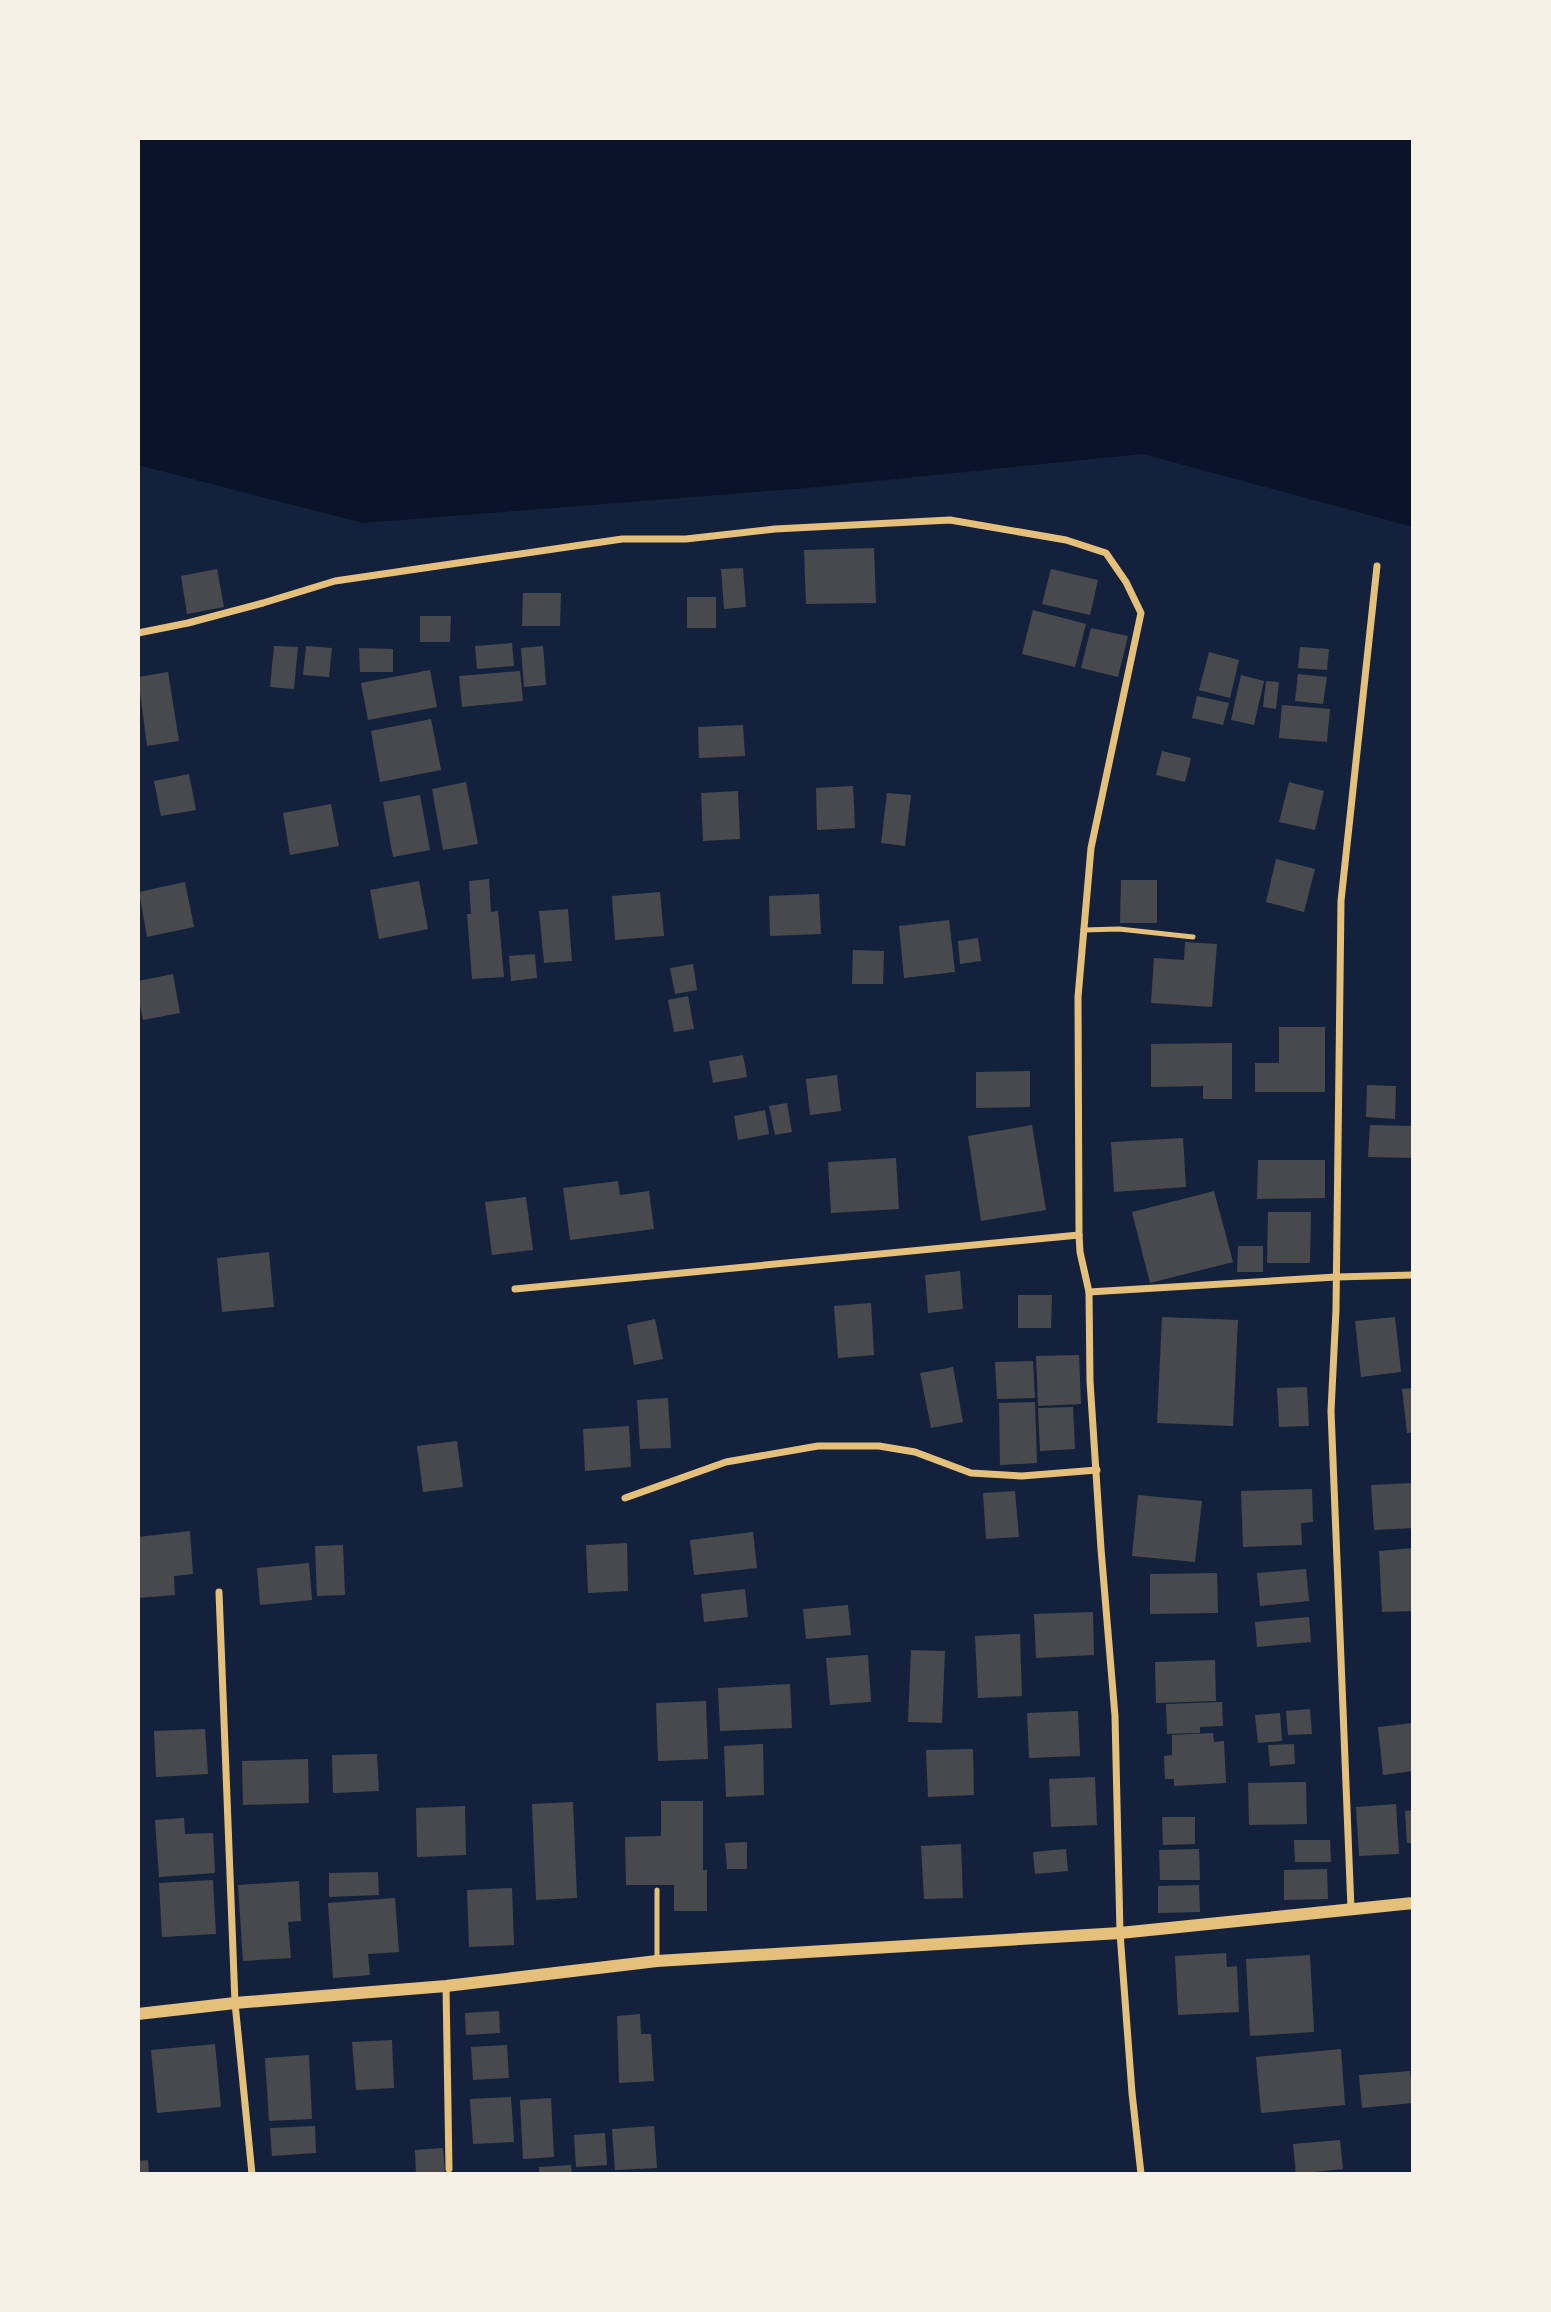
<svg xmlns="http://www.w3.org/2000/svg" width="1551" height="2312" font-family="Barlow,sans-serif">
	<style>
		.water { fill: #0b132b }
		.building { fill: #48494c }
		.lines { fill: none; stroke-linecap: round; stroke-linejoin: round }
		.service { stroke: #e5c07b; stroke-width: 5 }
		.minor { stroke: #e5c07b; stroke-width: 7 }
		.tertiary { stroke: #e5c07b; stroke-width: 12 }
	</style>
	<rect width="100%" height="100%" fill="#14213d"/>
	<path class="water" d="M138,138h1275v389l-270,-73 -336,34 -444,35 -225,-58z"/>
	<g class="building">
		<path d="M874,548l2,55 -70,1 -2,-54z"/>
		<path d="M743,568l3,39 -22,2 -3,-40z"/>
		<path d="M217,569l7,38 -37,7 -6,-38z"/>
		<path d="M1051,569l47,11 -8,35 -48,-11z"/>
		<path d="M523,593h38l-1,33h-38z"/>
		<rect x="687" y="597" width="29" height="31"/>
		<path d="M1033,610l53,14 -11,43 -53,-13z"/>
		<path d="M420,616h31l-1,26h-30z"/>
		<path d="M1091,628l37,8 -10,41 -37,-9z"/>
		<path d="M512,643l2,23 -37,3 -2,-23z"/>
		<path d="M274,646l24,1 -4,42 -24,-2z"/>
		<path d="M306,646l26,2 -3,29 -26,-2z"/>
		<path d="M543,646l3,39 -22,2 -3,-39z"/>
		<path d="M1300,647l29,2 -2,21 -29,-2z"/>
		<path d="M359,648l34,1v23h-33z"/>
		<path d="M1209,652l30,8 -9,38 -31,-8z"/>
		<path d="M430,670l7,37 -69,13 -7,-37z"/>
		<path d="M520,671l3,30 -61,6 -3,-31z"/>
		<path d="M168,672l11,69 -32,5 -9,-69z"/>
		<path d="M1298,674l29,3 -4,27 -28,-3z"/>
		<path d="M1241,675l23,6 -10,44 -23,-5z"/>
		<path d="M1266,681l13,1 -3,27 -13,-2z"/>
		<path d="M1197,696l32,7 -6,22 -31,-7z"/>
		<path d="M1282,705l48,4 -3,33 -48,-4z"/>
		<path d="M431,719l10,51 -61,12 -9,-51z"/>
		<path d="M743,725l2,31 -46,2 -1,-31z"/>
		<path d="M1162,751l29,7 -6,24 -29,-7z"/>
		<path d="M189,774l7,36 -35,6 -7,-35z"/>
		<path d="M466,782l12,62 -35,6 -11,-61z"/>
		<path d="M1289,782l35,9 -9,39 -36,-8z"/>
		<path d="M853,786l2,42 -38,2 -1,-42z"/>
		<path d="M738,791l2,48 -37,2 -2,-48z"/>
		<path d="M887,793l24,2 -6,51 -24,-3z"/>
		<path d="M420,795l10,55 -37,7 -10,-55z"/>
		<path d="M331,804l8,42 -49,9 -7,-42z"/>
		<path d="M1276,859l39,10 -11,43 -38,-10z"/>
		<path d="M489,879l2,33 7,-1 6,66 -32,2 -5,-65h4l-2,-33z"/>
		<path d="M1121,880h36v43h-37z"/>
		<path d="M419,881l9,48 -49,10 -9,-49z"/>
		<path d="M185,882l9,45 -47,10 -8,-45z"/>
		<path d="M660,892l4,44 -49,4 -3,-44z"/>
		<path d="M819,894l2,40 -51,2 -1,-40z"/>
		<path d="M568,909l4,52 -28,2 -5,-52z"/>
		<path d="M949,920l6,52 -51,6 -5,-52z"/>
		<path d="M978,938l3,23 -21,3 -2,-23z"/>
		<path d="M1185,942l32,2 -5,63 -61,-4 3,-45 30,2z"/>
		<path d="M853,950l31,1 -1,33h-31z"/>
		<path d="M535,954l2,24 -26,3 -2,-25z"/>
		<path d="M693,964l4,26 -22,4 -5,-26z"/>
		<path d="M173,974l7,39 -37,7 -5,-24v-15z"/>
		<path d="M688,996l6,33 -20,3 -6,-32z"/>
		<path d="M1279,1027h46v65h-70v-29h24z"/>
		<path d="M1232,1043v56h-29v-13l-52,1v-43z"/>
		<path d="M743,1055l4,22 -34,6 -4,-22z"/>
		<path d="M1030,1071v36l-54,1v-36z"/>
		<path d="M837,1075l4,36 -31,4 -4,-36z"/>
		<path d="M1367,1085l29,1 -1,33 -29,-2z"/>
		<path d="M787,1103l5,29 -17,3 -6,-29z"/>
		<path d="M765,1110l4,24 -31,6 -4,-24z"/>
		<path d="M1032,1125l14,85 -65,11 -13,-85z"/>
		<path d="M1370,1125l43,1v32l-45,-1z"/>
		<path d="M1183,1138l3,49 -72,5 -3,-50z"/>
		<path d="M896,1158l3,51 -68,4 -3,-51z"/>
		<path d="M1258,1160h67v38l-68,1z"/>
		<path d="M618,1181l2,14 29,-4 5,38 -84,11 -7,-52z"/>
		<path d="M1214,1191l19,71 -83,21 -18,-71z"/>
		<path d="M526,1197l7,53 -41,5 -7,-53z"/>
		<path d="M1268,1212h43l-1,51h-43z"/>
		<path d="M1238,1246h25v26h-26z"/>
		<path d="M269,1252l5,55 -52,5 -5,-54z"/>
		<path d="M960,1271l3,38 -35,4 -3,-38z"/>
		<path d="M1018,1295h34l-1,33h-33z"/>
		<path d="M871,1303l3,52 -36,3 -4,-52z"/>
		<path d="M1162,1317l76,3 -5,106 -76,-3z"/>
		<path d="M1395,1317l6,55 -40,5 -6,-56z"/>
		<path d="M655,1319l8,40 -29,6 -7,-40z"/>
		<path d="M1079,1355l2,49 -43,2 -2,-50z"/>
		<path d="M1033,1361l2,37 -38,1 -2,-37z"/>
		<path d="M953,1367l10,55 -32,6 -11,-55z"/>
		<path d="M1307,1387l2,39 -30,1 -2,-39z"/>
		<path d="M1413,1388v44l-6,1 -5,-44z"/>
		<path d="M668,1398l3,50 -31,1 -3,-49z"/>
		<path d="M1035,1402l2,61 -37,2 -1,-62z"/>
		<path d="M1073,1407l2,42 -35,2 -2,-43z"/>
		<path d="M629,1426l2,41 -46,4 -2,-42z"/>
		<path d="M457,1441l6,46 -40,5 -6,-46z"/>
		<path d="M1413,1483v45l-39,2 -3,-45z"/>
		<path d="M1312,1489l1,33 -12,1 1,22 -59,2 -2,-56z"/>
		<path d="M1015,1491l4,46 -33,2 -3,-46z"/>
		<path d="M1138,1495l64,6 -7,61 -63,-6z"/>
		<path d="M190,1531l3,43 -19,2 1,19 -37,3v-61z"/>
		<path d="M753,1532l4,36 -63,7 -4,-35z"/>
		<path d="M627,1543l1,48 -40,2 -2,-48z"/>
		<path d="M343,1545l2,50 -28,1 -2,-50z"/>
		<path d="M1413,1548v63l-31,1 -3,-61z"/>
		<path d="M309,1563l3,37 -52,5 -3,-37z"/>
		<path d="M1306,1569l3,32 -49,5 -3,-33z"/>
		<path d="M1217,1573l1,40 -68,1v-40z"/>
		<path d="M745,1589l3,28 -44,5 -3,-28z"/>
		<path d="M848,1605l3,30 -45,4 -3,-30z"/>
		<path d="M1093,1612l1,43 -58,3 -2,-44z"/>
		<path d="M1309,1617l2,25 -54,5 -2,-25z"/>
		<path d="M1020,1634l2,62 -44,2 -3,-62z"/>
		<path d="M911,1650l34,1 -3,72 -34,-1z"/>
		<path d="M868,1655l3,47 -41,3 -4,-47z"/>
		<path d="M1215,1660l1,41 -60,2 -1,-41z"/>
		<path d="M790,1684l2,44 -72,3 -2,-43z"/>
		<path d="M706,1701l2,58 -50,2 -2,-58z"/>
		<path d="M1222,1702l1,24 -23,1v6l-33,1 -1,-30z"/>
		<path d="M1310,1709l2,25 -24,1 -2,-24z"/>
		<path d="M1078,1711l2,45 -51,2 -2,-45z"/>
		<path d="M1280,1713l2,28 -24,2 -3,-28z"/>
		<path d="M1413,1723v48l-30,4 -5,-48z"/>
		<path d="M205,1729l3,45 -52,3 -2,-46z"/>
		<path d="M1213,1733l1,9 10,-1 2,42 -52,3v-7h-9l-1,-23 8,-1v-20z"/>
		<path d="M763,1744l1,51 -38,2 -2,-51z"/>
		<path d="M1294,1744l1,20 -25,2 -2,-21z"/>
		<path d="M973,1749l1,46 -46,2 -2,-47z"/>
		<path d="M377,1754l2,37 -46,2 -1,-38z"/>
		<path d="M308,1759l1,44 -66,2 -1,-44z"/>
		<path d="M1095,1777l2,48 -46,2 -2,-48z"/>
		<path d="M1306,1782l1,42 -58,1 -1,-42z"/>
		<path d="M661,1801h42v69h4v41h-33v-26h-48l-1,-48 36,-1z"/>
		<path d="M573,1802l4,96 -41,2 -4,-96z"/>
		<path d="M1396,1804l3,50 -40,2 -3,-49z"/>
		<path d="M465,1806l1,49 -49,2 -1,-49z"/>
		<path d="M1413,1810v33h-6l-2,-32z"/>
		<path d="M1162,1817h33v27l-32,1z"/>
		<path d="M184,1818l1,16 28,-1 2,40 -56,4 -4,-57z"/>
		<path d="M1294,1840h36l1,22h-36z"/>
		<path d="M747,1842v27h-20l-2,-26z"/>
		<path d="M961,1844l2,54 -39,1 -3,-53z"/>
		<path d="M1066,1849l2,22 -33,3 -2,-22z"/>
		<path d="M1199,1849l1,31h-40l-1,-30z"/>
		<path d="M1327,1869l1,30 -44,1v-30z"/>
		<path d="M378,1872l1,23 -50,2v-24z"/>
		<path d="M213,1880l3,54 -54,3 -3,-54z"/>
		<path d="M299,1881l2,40 -13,1 3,36 -48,3 -5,-76z"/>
		<path d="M1199,1885l1,27 -42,1v-27z"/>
		<path d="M512,1888l2,57 -45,2 -2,-57z"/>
		<path d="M395,1898l4,54 -31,2 2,21 -37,3 -5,-75z"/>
		<path d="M1226,1953l1,14 10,-1 2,46 -61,3 -3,-59z"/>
		<path d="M1310,1955l4,77 -64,4 -4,-77z"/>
		<path d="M499,2011l1,22 -34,2 -1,-22z"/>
		<path d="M640,2014l1,20h10l3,47 -35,2 -2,-67z"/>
		<path d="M392,2040l2,48 -38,2 -4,-48z"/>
		<path d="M215,2044l6,63 -64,6 -6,-63z"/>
		<path d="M507,2045l2,33 -36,2 -2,-33z"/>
		<path d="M1341,2049l4,56 -84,8 -5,-56z"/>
		<path d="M309,2055l3,64 -43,2 -4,-63z"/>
		<path d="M1410,2071l3,32 -51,5 -3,-33z"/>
		<path d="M511,2097l3,45 -41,2 -3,-45z"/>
		<path d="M551,2098l3,59 -31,2 -3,-59z"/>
		<path d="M315,2126l1,27 -44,3 -2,-28z"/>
		<path d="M654,2126l3,42 -42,2 -3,-41z"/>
		<path d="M605,2133l2,32 -31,2 -2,-32z"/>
		<path d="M1340,2140l3,29 -47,5 -3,-30z"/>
		<path d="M443,2148l2,26h-29l-1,-24z"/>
		<path d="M148,2160l1,14h-11v-13z"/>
		<path d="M571,2165l1,9h-33v-7z"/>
	</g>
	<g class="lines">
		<g class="service">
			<path d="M1083,930l36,-1 74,8"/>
			<path d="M657,1890v71"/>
		</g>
		<g class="minor">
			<path d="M138,633l50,-10 75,-20 72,-22 287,-42h64l89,-10 175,-9 116,20 40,13 20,29 15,31 -50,235 -13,149 1,238 1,17 9,40 1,89 11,168 14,167 5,217 12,160 9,81"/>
			<path d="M515,1289l564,-54"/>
			<path d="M1089,1292l247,-15 77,-2"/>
			<path d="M625,1498l101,-36 92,-16h61l36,6 56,21 51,3 75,-6"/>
			<path d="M219,1592l16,411 17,171"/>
			<path d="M1351,1909l-20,-498 5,-101 5,-409 36,-335"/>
			<path d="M446,1986l3,183"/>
		</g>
		<path class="tertiary" d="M138,2014l97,-11 211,-17 211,-25 463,-28 293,-30"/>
	</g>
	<rect width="1551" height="2312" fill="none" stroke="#f6f1e7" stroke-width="280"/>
</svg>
